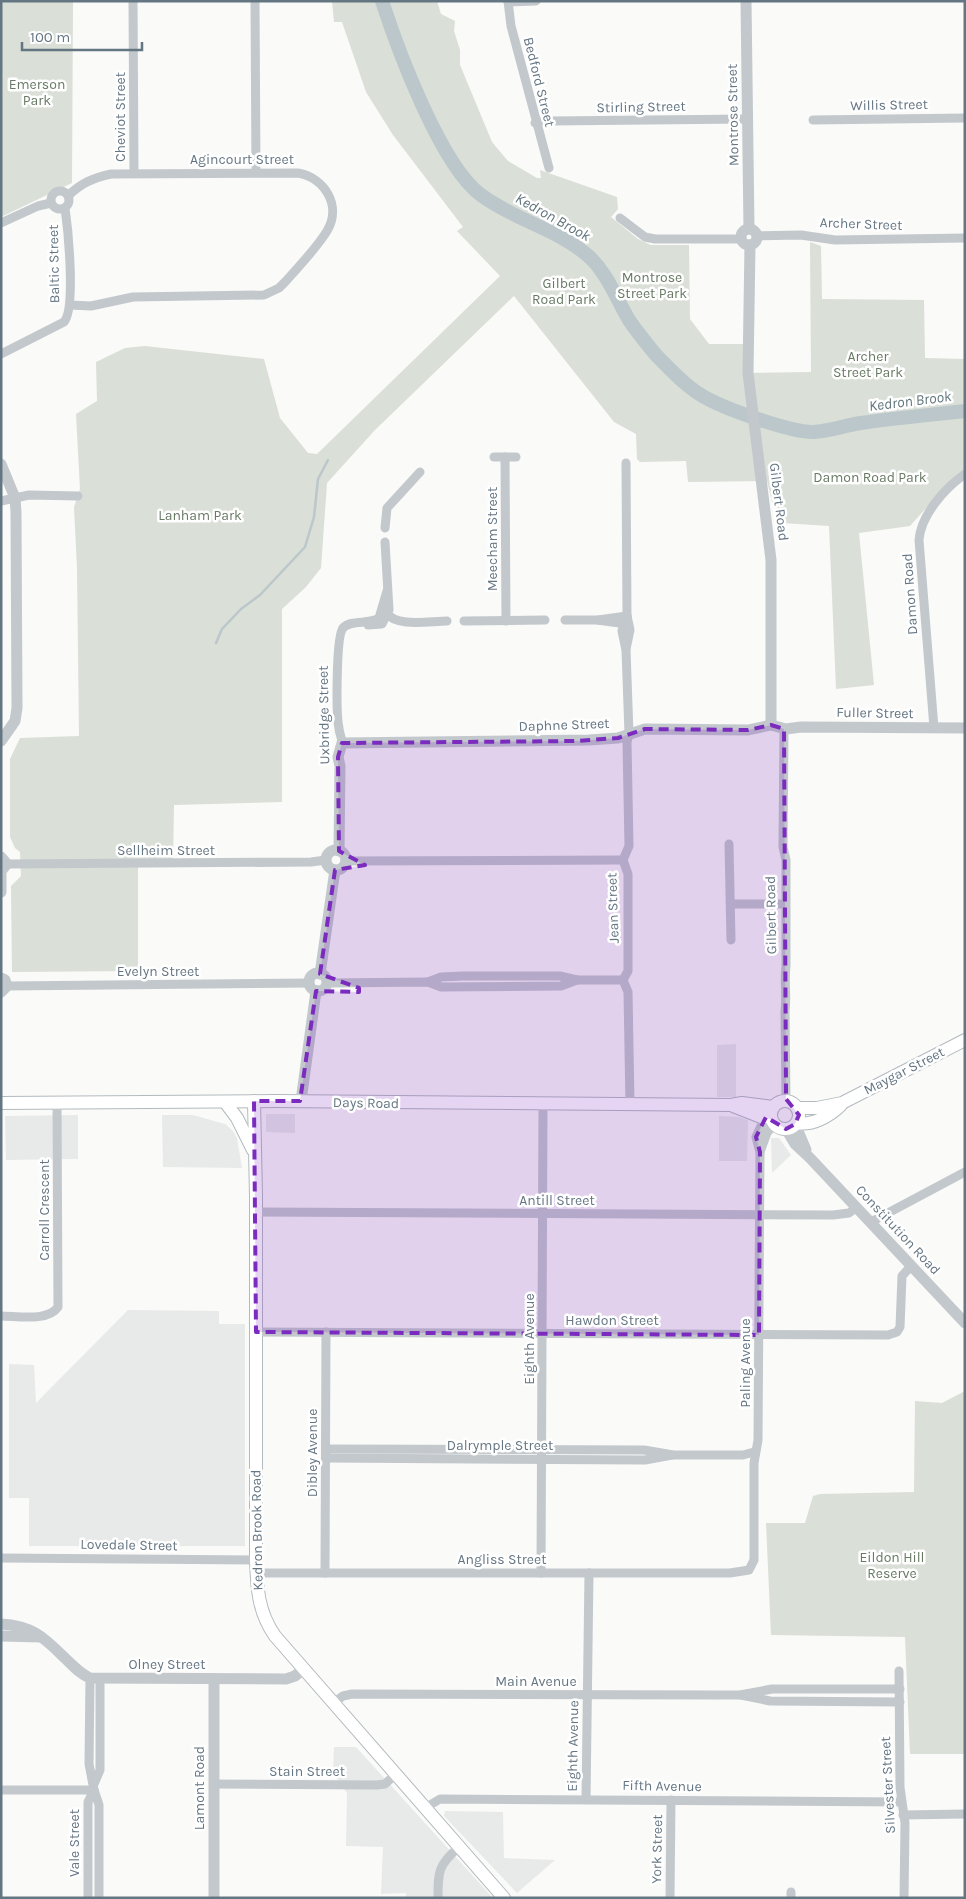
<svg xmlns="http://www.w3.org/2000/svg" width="966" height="1899" font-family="Karla,sans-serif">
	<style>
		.built { fill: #e8e9e9 }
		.green { fill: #dadfd7 }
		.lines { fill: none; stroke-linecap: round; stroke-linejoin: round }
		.stream { stroke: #bbc7cb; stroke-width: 2.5 }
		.river { stroke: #bbc7cb; stroke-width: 14 }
		.secondary-casing { stroke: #b3babf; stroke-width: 14 }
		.minor { stroke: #c3c8cc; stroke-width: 9 }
		.tertiary { stroke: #c3c8cc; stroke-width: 11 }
		.secondary { stroke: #fff; stroke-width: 12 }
		.marked { fill: #7b2cbf; fill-opacity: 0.2; stroke: #7b2cbf; stroke-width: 4; stroke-dasharray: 10 6; stroke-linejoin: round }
		.labels { text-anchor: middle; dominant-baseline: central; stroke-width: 5; stroke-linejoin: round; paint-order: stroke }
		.street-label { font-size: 14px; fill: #657683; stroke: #fff }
		.park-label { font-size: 14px; fill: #687a64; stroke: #fff }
		.water-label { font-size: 15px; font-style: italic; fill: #60757c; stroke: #fff }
	</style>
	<rect width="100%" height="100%" fill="#fafaf8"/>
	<g class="built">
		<path d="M736,1044v53h-19v-52z"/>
		<path d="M266,1114h29v19l-29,-1z"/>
		<path d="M78,1115v44l-72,1 -1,-44z"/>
		<path d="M162,1115h31l32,9 8,7 4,7 5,30 -79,-1z"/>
		<path d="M719,1116l20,1 9,3 -1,41h-28z"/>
		<path d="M771,1138h8l12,17 -19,18z"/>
		<path d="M128,1310l91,1v13h26v222h-216v-48h-20v-134l25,1 2,38z"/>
		<path d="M334,1747h22l137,151h-87v-5l-25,1 2,-47 -37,-1 1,-53 -14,-20z"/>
		<path d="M445,1811l58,1 1,46 51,2 -38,33 -73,-77z"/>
	</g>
	<g class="green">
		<path d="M1,1h72l-1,182 -71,34z"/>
		<path d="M332,1h105l4,13 14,7 -1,10 6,19v15l32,77 16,19 29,17h4l-1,-8 77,27 1,12 -7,8 27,22 13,6h38l1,74 19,25h34l2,29 66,-1 -1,-130 11,4 1,53 102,1 1,58 40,1v110l-11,8 -44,49 -51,7 15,152 -38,4 -7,-163 -47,-3 -2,-10 -7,-7 -6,-25 -79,1 -2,-21 -46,1 -3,-3 -1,-25 -22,-12 -100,-126 -139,134 -48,53 -6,85 -15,19 -24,22v193l-108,3 -1,56h-35v110l-126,1 -1,-86 10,-10 -1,-24 -5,-4 -5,-11v-78l10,-21 59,-2 -2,-168 -3,-61 6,-18 -4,-75 21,-13 -1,-39 29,-14 20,-2 119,13 16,59 28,35 9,1 183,-178 -43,-45 6,-4 -70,-92 -27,-43 -24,-70h-8z"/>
		<path d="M965,1391v363h-55l-5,-117 -134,-2 -5,-112h39l8,-27 7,-2 94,-2 1,-91 27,2z"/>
	</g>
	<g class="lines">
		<path class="stream" d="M216,643l6,-14 19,-20 19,-14 45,-48 9,-30 4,-38 10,-19"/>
		<path class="river" d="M382,1c16,49 59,165 99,194 32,24 73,33 105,59 20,16 30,44 43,66 8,12 18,24 27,35 15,15 33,35 52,44 21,11 84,34 106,33 16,-1 32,-7 47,-9 35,-5 69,-8 104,-12"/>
		<g class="secondary-casing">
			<g id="secondary">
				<circle cx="785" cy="1115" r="14"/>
				<path d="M254,1101l2,95v364c1,28 2,52 19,76l229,262"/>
				<path d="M225,1102l12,16 16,32"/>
				<path d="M1,1103l275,-2 455,4 11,-2 31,4"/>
				<path d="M733,1106l28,11h10"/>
				<path d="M797,1108h20l25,-5 123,-63"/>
				<path d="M797,1123c15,3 33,-7 44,-18"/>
			</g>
		</g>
		<g class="minor">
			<path d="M133,1l1,172"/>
			<path d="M255,1l1,171"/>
			<path d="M508,1l3,25 38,142"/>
			<path d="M508,2l28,-1"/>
			<path d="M813,120l152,-2"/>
			<path d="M535,123l16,-2 196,-2"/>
			<circle cx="60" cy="200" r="9"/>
			<path d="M68,196c13,-13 25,-18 43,-22l187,-1c27,5 44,33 29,58 -11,18 -28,35 -42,51l-6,6 -15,7 -131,2 -42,9 -21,-1"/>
			<path d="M620,218l25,19 10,2h86"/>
			<path d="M1,223l37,-17 13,-3"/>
			<path d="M756,236l45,-1 34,5 130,-2"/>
			<path d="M1,354l63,-32c12,-14 4,-93 1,-114"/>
			<path d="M494,457h22"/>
			<path d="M505,457l1,164"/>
			<path d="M626,463l1,153 3,14 -4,19"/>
			<path d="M1,501l28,-6 49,1"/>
			<path d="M385,528l2,-20 33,-36"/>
			<path d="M385,612c12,16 44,9 62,9"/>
			<path d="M627,616l-5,15 4,19 3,84 -2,8 2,104 -6,14 5,14v97l-5,9 5,12 2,112"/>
			<path d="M565,620h32l30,4"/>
			<path d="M598,620l29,-4"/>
			<path d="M464,621l81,-1"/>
			<path d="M368,625l14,-1 7,-14 -4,-68"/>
			<path d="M934,728l-15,-188c2,-25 25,-51 46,-66"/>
			<path d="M784,729l-1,118 3,13v106c-2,15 1,30 -1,46l1,89"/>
			<path d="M342,743c0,-6 -3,-10 -3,-15 -3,-13 -3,-92 4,-100 8,-9 26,-3 36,-10l8,-27"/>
			<path d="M729,844l2,96"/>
			<path d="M345,861l278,-1"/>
			<path d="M7,864l304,-2 15,-2"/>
			<path d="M731,904h54"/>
			<path d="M428,982l13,-5 22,-1h97l17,4h46"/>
			<path d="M327,983l101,-1 13,5 120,-1 16,-6"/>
			<path d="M7,986l302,-3"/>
			<path d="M760,1152l7,-19 7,-9"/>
			<path d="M256,1212l577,3 16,-2 8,-6"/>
			<path d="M871,1222l94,-50"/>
			<path d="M1,1316c16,0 47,6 57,-9l-1,-205"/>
			<path d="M256,1332l632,3 9,-3 3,-5 2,-51 9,-10"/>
			<path d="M326,1449l318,1 29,5h70l11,-3"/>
			<path d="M326,1458l319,2 27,-5"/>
			<path d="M1,1558l255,2"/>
			<path d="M256,1573h474l19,-3 5,-10v-97l4,-23 2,-288 -4,-15 6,-13 9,-4"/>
			<path d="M325,1573l1,-241"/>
			<path d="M541,1573l2,-468"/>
			<path d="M899,1671l1,116 5,36 -1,75"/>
			<path d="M90,1678l-1,86 5,26 5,15v93"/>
			<path d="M741,1695l29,6 130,1"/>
			<path d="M333,1703l10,-7 9,-2 369,1h19l32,-6h128"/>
			<path d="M94,1784l6,-14v-92"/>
			<path d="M214,1784l163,1 8,-1 10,-9"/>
			<path d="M1,1790h93"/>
			<path d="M586,1799l3,-226"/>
			<path d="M425,1808l15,-9 461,3"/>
			<path d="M903,1815l62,-1"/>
			<path d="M88,1898v-96l6,-12"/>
			<path d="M438,1898c0,-26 0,-33 21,-51"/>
			<path d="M670,1898l1,-98"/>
			<path d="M791,1898v-6"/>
		</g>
		<g class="tertiary">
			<path d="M746,1l3,228"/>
			<circle cx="749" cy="237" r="8"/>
			<path d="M750,245l-2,128 23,187v165"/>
			<path d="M1,464l14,34 1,14 1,196 -2,13 -14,20"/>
			<circle cx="336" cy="860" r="10"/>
			<path d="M339,851l1,-85 -2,-9 4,-14 247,-3 29,-2 27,-9 103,1 23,-5 15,4 15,-2 164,1"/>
			<path d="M1,857l6,7 -6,7"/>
			<path d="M1,872v20"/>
			<circle cx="318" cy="982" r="9"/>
			<path d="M320,974l15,-104"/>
			<path d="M1,978l4,2 2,6 -6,6"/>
			<path d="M301,1101l15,-110"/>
			<path d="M795,1124l11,26"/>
			<path d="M786,1129l9,15 15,14 155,165"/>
			<path d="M1,1624c34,2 44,15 67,37 7,7 13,13 22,17l196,1 9,-3 8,-7"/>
			<path d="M1,1636l40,1"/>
			<path d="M214,1898v-219"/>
		</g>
		<use href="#secondary" class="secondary"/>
	</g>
	<path class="marked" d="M771,725l13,4 2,360v10l13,16 -4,9 -9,5 -20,-12 -10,20 4,15 -1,183 -503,-3 -2,-231h46l16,-110 43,1v-4l-39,-14 15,-104 30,-5 -26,-14 -1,-94 4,-14 235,-2 41,-3 27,-9 103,1z"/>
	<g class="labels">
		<g class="street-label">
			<text transform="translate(539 82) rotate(76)">Bedford Street</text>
			<text transform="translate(889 105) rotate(-1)">Willis Street</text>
			<text transform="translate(641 107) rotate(-1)">Stirling Street</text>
			<text transform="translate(733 115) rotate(-91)">Montrose Street</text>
			<text transform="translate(120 117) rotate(-90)">Cheviot Street</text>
			<text x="242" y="159">Agincourt Street</text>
			<text transform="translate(861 224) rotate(2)">Archer Street</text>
			<text transform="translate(54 264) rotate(-91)">Baltic Street</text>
			<text transform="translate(779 502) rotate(83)">Gilbert Road</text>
			<text transform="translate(492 539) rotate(-90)">Meecham Street</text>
			<text transform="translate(910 594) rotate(-94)">Damon Road</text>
			<text transform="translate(875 713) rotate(1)">Fuller Street</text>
			<text transform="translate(324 715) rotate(-91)">Uxbridge Street</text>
			<text transform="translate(564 725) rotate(-2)">Daphne Street</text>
			<text x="166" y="850">Sellheim Street</text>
			<text transform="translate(613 908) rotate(-92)">Jean Street</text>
			<text transform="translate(771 915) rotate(-91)">Gilbert Road</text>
			<text x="158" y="971">Evelyn Street</text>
			<text transform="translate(904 1071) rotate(-27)">Maygar Street</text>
			<text transform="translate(366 1103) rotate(1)">Days Road</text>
			<text x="557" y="1200">Antill Street</text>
			<text transform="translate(44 1210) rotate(-90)">Carroll Crescent</text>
			<text transform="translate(898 1230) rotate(47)">Constitution Road</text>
			<text x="612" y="1320">Hawdon Street</text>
			<text transform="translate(529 1339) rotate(-90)">Eighth Avenue</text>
			<text transform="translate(745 1363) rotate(-90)">Paling Avenue</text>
			<text x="500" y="1445">Dalrymple Street</text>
			<text transform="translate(312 1453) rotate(-90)">Dibley Avenue</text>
			<text transform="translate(257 1530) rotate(-91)">Kedron Brook Road</text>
			<text transform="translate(129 1545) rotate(1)">Lovedale Street</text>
			<text x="502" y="1559">Angliss Street</text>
			<text x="167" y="1664">Olney Street</text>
			<text x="536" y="1681">Main Avenue</text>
			<text transform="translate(573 1746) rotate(-89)">Eighth Avenue</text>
			<text x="307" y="1771">Stain Street</text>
			<text transform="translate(888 1785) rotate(-93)">Silvester Street</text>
			<text transform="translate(662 1786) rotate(1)">Fifth Avenue</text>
			<text transform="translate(199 1788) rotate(-90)">Lamont Road</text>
			<text transform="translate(74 1843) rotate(-90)">Vale Street</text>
			<text transform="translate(657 1849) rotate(-89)">York Street</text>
		</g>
		<g class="park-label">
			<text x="37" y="84">Emerson<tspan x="37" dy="16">Park</tspan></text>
			<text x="652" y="277">Montrose<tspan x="652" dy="16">Street Park</tspan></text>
			<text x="564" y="283">Gilbert<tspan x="564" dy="16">Road Park</tspan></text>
			<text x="868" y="356">Archer<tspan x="868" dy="16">Street Park</tspan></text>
			<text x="870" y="477">Damon Road Park</text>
			<text x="200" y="515">Lanham Park</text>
			<text x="892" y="1557">Eildon Hill<tspan x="892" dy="16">Reserve</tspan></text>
		</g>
		<g class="water-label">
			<text transform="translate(553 217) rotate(29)">Kedron Brook</text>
			<text transform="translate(910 401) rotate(-7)">Kedron Brook</text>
		</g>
	</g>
	<rect width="966" height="1899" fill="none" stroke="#657683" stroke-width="5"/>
	<path d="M22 42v8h120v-8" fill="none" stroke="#657683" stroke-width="2.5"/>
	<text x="30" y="42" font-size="15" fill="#657683" stroke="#ffffff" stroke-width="4" paint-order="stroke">100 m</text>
</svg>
